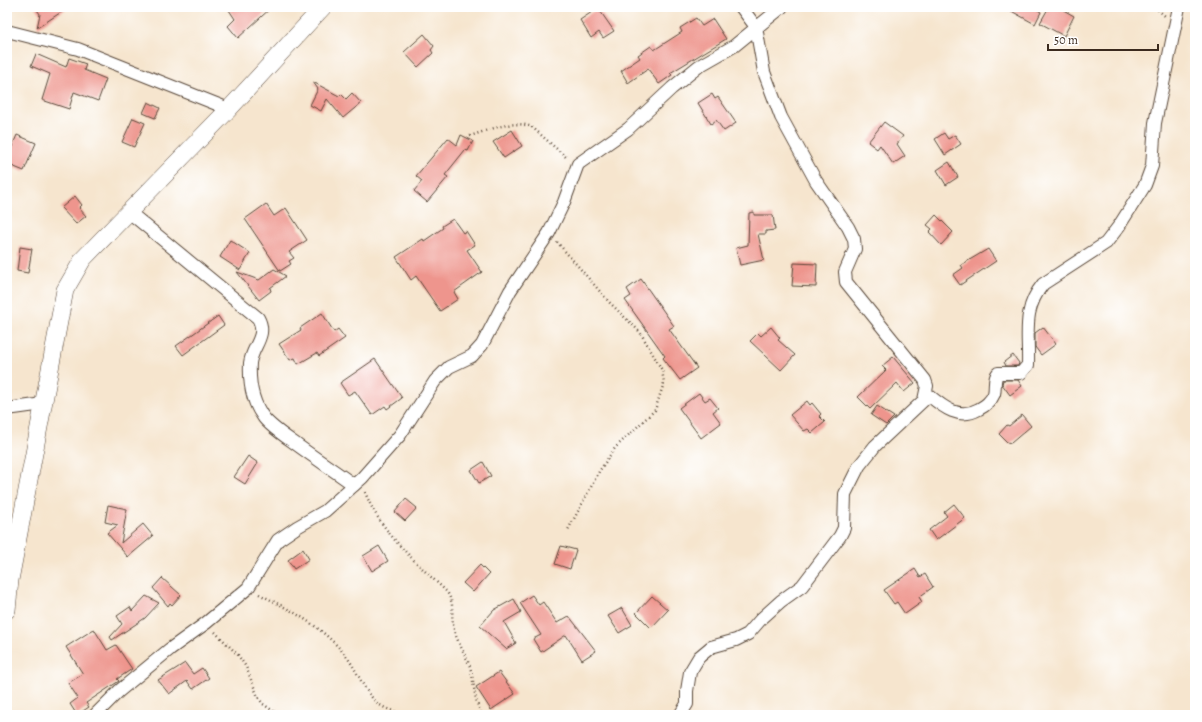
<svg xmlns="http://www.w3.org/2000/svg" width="1202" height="722" font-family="Alegreya,serif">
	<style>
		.building { fill: #ee958d }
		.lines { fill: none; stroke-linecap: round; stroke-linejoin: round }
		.minor-casing { stroke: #574638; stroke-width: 14 }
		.secondary-casing { stroke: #574638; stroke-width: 18 }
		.path { stroke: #574638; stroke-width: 2.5; stroke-dasharray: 1 3; stroke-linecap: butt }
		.minor { stroke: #fff; stroke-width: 12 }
		.secondary { stroke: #fff; stroke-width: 17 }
	</style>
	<rect width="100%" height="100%" fill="#fff"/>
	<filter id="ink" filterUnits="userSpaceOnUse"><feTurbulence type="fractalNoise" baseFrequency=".025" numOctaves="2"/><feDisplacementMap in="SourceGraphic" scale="8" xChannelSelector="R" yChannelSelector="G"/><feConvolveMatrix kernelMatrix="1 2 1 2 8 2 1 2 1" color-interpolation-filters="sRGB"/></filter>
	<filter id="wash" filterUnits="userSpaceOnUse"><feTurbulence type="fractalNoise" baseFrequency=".012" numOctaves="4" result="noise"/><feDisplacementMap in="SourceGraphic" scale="16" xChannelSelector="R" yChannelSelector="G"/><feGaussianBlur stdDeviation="0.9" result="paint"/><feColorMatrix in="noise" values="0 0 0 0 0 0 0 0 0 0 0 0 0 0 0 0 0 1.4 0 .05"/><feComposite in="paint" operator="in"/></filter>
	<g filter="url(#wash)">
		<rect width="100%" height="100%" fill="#f6e5ce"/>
		<g id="blocks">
			<g class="building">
				<path d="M35,7h34l-32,21 3,-14z"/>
				<path d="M227,7h45l-34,31 -10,-12 7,-7z"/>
				<path d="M1004,7h29l8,5 -6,12z"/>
				<path d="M1049,7h9l16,9 -10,20 -24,-13z"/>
				<path d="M598,8l16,23 -11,7 -4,-6 -8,6 -11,-18z"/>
				<path d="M696,18l6,8 11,-7 13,20 -56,34 2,2 -13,9 -11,-15 -20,14 -7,-12 19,-13 -2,-3 13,-9 3,4 28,-18 -2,-4z"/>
				<path d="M424,34l10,12 -3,4 2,3 -15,14 -14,-15z"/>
				<path d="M36,54l30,13 3,-9 17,6 -2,6 22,9 -8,22 -24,-9 -5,17 -27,-9 8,-26 -19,-8z"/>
				<path d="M313,82l26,14 2,-2 5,5 6,-6 9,10 -18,15 -16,-19 -6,12 -11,-6 8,-16z"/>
				<path d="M712,94l3,5 3,-2 18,26 -12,8 -8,-11 -5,4 -13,-21z"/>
				<path d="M148,102l12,6 -5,10 -12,-5z"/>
				<path d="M133,118l12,5 -11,24 -12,-5z"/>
				<path d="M884,122l19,14 -6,8 8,12 -12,8 -13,-19 -3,4 -9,-7z"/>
				<path d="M512,130l10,16 -18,12 -11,-16z"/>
				<path d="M944,133l4,6 7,-4 6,9 -16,11 -10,-16z"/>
				<path d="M17,135l19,8 -12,28 -17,-7v-6z"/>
				<path d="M461,135l12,6 -5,10 -3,-1 -20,25 3,2 -21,25 -13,-11 8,-10 -6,-5 32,-38 9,7z"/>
				<path d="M949,162l9,15 -12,8 -9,-15z"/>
				<path d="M75,196l7,9 -3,3 7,8 -10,8 -15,-16z"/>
				<path d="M266,204l8,12 12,-8 21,32 -18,12 5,6 -5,3 2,3 -11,7 -35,-52z"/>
				<path d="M754,212v3h19l2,15 -9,1v3h-8l6,26 -24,5 -4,-17 12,-3 1,-32z"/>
				<path d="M936,215l17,17 -12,13 -12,-13 3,-3 -5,-4z"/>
				<path d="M453,219l10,14 3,-2 9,14 -8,5 15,22 -28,20 4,7 -18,12 -24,-35 -5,4 -15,-23 27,-18 1,2 19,-13 -1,-2z"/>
				<path d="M230,240l20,13 -10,17 -20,-13z"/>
				<path d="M20,247l12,2 -4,24 -11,-2z"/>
				<path d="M988,249l8,12 -36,24 -7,-10 10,-7 -2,-3z"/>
				<path d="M794,263l23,1 -1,23 -24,-1z"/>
				<path d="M274,269l12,7 -16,12 1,3 -12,9 -22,-28 22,8z"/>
				<path d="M641,279l33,47 -5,3 28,39 -17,12 -17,-22 2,-2 -40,-56 6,-4 -4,-7z"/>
				<path d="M322,313l12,19 4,-3 7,9 -26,18 -2,-3 -19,11 -3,-6 -5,2 -11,-16 22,-14 -1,-2z"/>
				<path d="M218,316l6,9 -41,30 -7,-9z"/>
				<path d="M771,327l9,11 -2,2 17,15 -14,15 -31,-29 8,-8 3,3z"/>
				<path d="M1043,327l13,17 -15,11 -6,-8v-14z"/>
				<path d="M1013,355l6,8 -1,3h-12l-2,-4z"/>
				<path d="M893,357l22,26 -11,9 -7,-9 -27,26 -12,-12 28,-27 -4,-4z"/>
				<path d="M375,359l27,39 -15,11 -2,-3 -13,9 -17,-24 -7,4 -8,-12z"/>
				<path d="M1003,380h15l4,6 -12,9 -8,-11z"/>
				<path d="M699,393l6,8 5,-3 8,10 -5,4 8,11 -20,15 -22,-30z"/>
				<path d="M807,401l3,4 2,-2 9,11 -2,2 6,6 -13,11 -4,-4 -4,2 -14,-16z"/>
				<path d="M877,406l17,11 -8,8 -15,-10z"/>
				<path d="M1022,415l9,11 -20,17 -4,-1 -8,-8 8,-9 2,1z"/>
				<path d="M248,456l10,7 -13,21 -11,-7z"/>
				<path d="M483,462l8,14 -12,7 -8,-13z"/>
				<path d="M406,499l11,9 -12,13 -10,-9z"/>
				<path d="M954,504l11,14 -29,22 -7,-10 18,-14 -3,-4z"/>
				<path d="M108,505l19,4 -6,34 22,-19 10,12 -25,21 -21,-24 11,-8 -13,-3z"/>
				<path d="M379,546l9,15 -16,10 -9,-15z"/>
				<path d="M561,546l15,4 -6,19 -15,-5z"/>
				<path d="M303,549l6,10 -15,10 -6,-9z"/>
				<path d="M480,565l9,9 -16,18 -10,-9z"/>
				<path d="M915,569l5,8 5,-3 8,13 -14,10 3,5 -17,12 -8,-12 -3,2 -10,-14z"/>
				<path d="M162,578l19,17 -9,10 -2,-2 -2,3 -15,-18z"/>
				<path d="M532,595l7,10 4,-3 14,21 12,-7 27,35 -14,9 -16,-25 -25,17 -8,-13 8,-4 -21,-32z"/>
				<path d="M146,596l13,7 -14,15 -33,22 -2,-3 12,-13 -5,-8 13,-9 2,4z"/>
				<path d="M652,596l16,14 -17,18 -15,-15z"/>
				<path d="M514,599l7,13 -17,10 12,21 -10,6 -26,-23 14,-16z"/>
				<path d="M622,608l10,17 -13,8 -11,-17z"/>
				<path d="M94,629l13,21 9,-5 16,24 -15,10 2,2 -33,22 3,4 -12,8 -7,-11 8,-6 -10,-15 15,-9 -17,-27z"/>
				<path d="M185,663l8,11 9,-6 7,10 -16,11 -6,-8 -18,13 -11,-14z"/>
				<path d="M499,672l16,22 -24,16 -15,-23z"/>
			</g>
		</g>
	</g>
	<g filter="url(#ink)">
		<use href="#blocks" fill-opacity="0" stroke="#574638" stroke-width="1"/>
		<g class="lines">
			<g class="minor-casing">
				<g id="minor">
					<path d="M7,31l71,18 151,60"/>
					<path d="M129,212l129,106c10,18 -6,28 -8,45 -1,19 2,39 14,55 9,11 24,20 36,29 18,13 36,25 54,38"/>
					<path d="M926,393c16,13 32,28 53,16 6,-3 12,-8 15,-15 2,-7 -1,-15 4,-21h23l7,-8c1,-32 -6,-55 15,-81l63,-41 13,-17 26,-41 7,-19 3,-43 24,-116"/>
					<path d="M7,409l36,-5"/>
					<path d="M95,715l24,-24 51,-42 36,-26 42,-35 30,-48 19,-13 28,-16 37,-33 38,-43 35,-54 14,-14 23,-11 10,-11 28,-54 39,-58 15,-31 14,-38 50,-35 44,-41 27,-22 35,-20 48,-39"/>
					<path d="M680,715l7,-11v-13l3,-19 9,-15 12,-10 25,-7 12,-6 13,-15 20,-18 21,-15 38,-50 4,-8 1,-34 14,-28 16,-20 49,-46 3,-14 -2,-6 -79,-98 -1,-10 10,-23 -1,-10 -6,-12 -32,-46 -35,-64 -17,-45 -8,-45 -15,-20"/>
				</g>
			</g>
			<g class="secondary-casing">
				<path id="secondary" d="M7,610l3,-30 55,-290 18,-31 146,-150 94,-102"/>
			</g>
			<g class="path">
				<path d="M1155,7l10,9"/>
				<path d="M470,136c19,-6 43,-17 62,-9l35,31"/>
				<path d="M557,242l53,61 30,29 22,38 2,13 -9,27 -40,38 -15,22 -32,60"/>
				<path d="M365,492c15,40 52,71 82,100 8,13 4,19 6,32 2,16 12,28 17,43 5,17 3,31 12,48"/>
				<path d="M259,594c32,16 59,30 83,57 14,15 19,36 34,51 8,7 18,9 28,13"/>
				<path d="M215,632l23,23 8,12 12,30 5,7 16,11"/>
			</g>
			<use href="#minor" class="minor"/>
			<use href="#secondary" class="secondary"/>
		</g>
	</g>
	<rect width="1202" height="722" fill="none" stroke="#fff" stroke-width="24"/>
	<path d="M1048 44v6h110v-6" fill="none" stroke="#3b2a1e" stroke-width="2"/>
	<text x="1054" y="44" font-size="12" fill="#3b2a1e" stroke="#ffffff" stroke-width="3" paint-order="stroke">50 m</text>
</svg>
